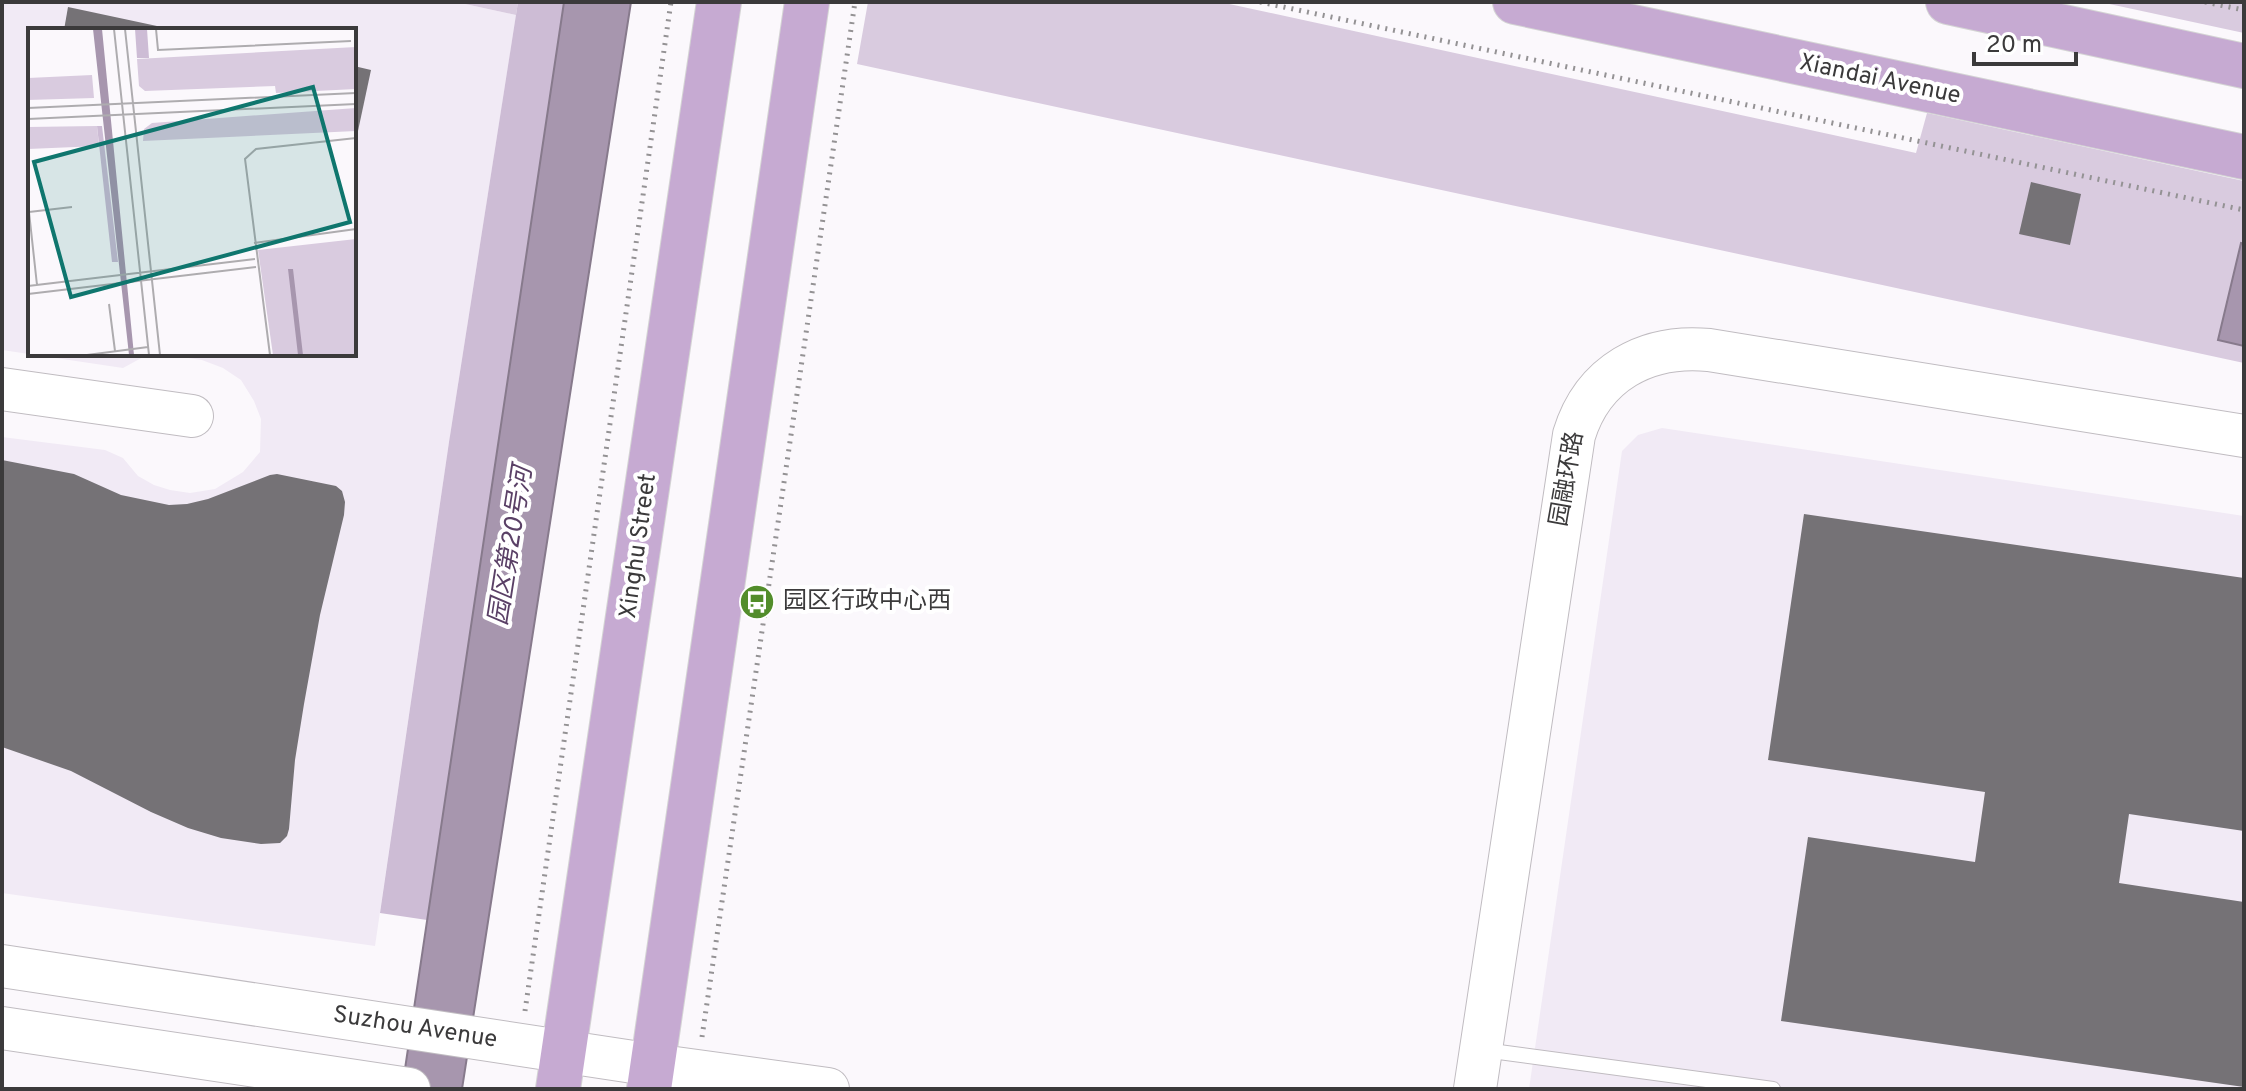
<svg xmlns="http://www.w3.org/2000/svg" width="2246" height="1091" font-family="Overpass,'Noto Sans SC',sans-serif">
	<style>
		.built { fill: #f1eaf5; fill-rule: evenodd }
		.green { fill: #d9cbdf }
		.forest { fill: #cdbcd5 }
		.water { fill: #a796ae; stroke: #877a8c; stroke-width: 2 }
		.building { fill: #757276 }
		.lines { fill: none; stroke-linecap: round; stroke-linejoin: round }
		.lane-casing { stroke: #c0bcc1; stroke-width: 16 }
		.secondary-casing { stroke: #c0bcc1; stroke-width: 44 }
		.primary-casing { stroke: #d4d4d4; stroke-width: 46 }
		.path { stroke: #949294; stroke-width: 5; stroke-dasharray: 2 6; stroke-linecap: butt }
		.lane { stroke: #fff; stroke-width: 14 }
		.secondary { stroke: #fff; stroke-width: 42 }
		.primary { stroke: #c6aad2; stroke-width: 44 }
		.labels { text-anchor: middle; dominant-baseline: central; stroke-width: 8; stroke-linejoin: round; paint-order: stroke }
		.street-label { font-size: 24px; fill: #3b3a3b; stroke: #fff }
		.poi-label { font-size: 24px; fill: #3b3a3b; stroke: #fff; text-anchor: start }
		.water-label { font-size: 26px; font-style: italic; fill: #5a4066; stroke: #fff }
		.inset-road { fill: none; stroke: #aeacaf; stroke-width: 2 }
		.view { fill: #0f766e; fill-opacity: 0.15; stroke: #0f766e; stroke-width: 4 }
		.inset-edge { fill: none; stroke: #3b3a3b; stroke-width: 4 }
	</style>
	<rect width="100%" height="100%" fill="#fbf8fc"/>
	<g class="built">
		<path d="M2,2h454l60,13 -67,427 -74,504 -373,-53v-456l103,13 18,8 15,18 16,9 16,5 20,3 25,-4 28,-17 17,-20 1,-33 -7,-18 -13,-21 -18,-12 -21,-8 -28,-4h-29l-22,12 -121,-18zM30,30h324v324h-324z"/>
		<path d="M1662,428l582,88v573h-715l93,-638 16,-16z"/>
	</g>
	<g class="green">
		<path d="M456,2h62l-2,13z"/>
		<path d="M868,2h352l696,151 11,-40 317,68v182l-1387,-299z"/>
		<path d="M2100,2h144v31z"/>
	</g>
	<path class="forest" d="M518,2h46l-137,918 -47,-7 69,-471z"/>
	<g class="water">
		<path d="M564,2h67l-169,1087h-60z"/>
		<path d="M2241,243l3,1v102l-26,-6z"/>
	</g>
	<g class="building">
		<path d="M68,7l103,22 -1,1h-106z"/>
		<path d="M354,66l17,4 -16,75h-1z"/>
		<path d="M2031,182l50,12 -11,51 -51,-11z"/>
		<path d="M2,460l72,14 47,21 48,10 18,-1 21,-5 62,-24 7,-1 59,12 6,5 3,11 -1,13 -24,100 -16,89 -9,56 -6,69 -2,7 -7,7 -19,1 -40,-6 -33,-10 -37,-16 -80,-41 -69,-24z"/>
		<path d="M1804,514l440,64v253l-115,-17 -10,69 125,19v185l-463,-66 27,-184 167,25 10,-70 -217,-32z"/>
	</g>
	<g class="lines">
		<g class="lane-casing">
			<path id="lane" d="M1484,1050l289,39"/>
		</g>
		<g class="secondary-casing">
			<g id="secondary">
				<path d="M2,389l190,27"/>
				<path d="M2,966l651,99 175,24"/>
				<path d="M2,1028l407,61"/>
				<path d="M1475,1089l99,-654c19,-62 72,-91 135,-85l535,86"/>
			</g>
		</g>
		<g class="primary-casing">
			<g id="primary">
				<path d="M1515,2l729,155"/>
				<path d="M1948,2l296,64"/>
				<path d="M558,1089l161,-1087"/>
				<path d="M649,1089l158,-1087"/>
			</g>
		</g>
		<g class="path">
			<path d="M1260,2l984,208"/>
			<path d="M2205,2l39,8"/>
			<path d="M525,1011l146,-1009"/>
			<path d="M702,1037l153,-1035"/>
		</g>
		<use href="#lane" class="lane"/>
		<use href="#secondary" class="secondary"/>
		<use href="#primary" class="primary"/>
	</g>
	<defs>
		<g id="bus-disc" transform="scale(1.8)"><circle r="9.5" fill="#528d2b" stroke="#fff"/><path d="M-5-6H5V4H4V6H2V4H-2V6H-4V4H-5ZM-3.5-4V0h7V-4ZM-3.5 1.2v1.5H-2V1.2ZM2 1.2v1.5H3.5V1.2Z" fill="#fff"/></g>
	</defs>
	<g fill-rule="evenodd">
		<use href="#bus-disc" x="757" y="602"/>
	</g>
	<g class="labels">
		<g class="street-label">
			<text transform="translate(1880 80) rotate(12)">Xiandai Avenue</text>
			<text transform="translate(1568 479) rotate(-80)">园融环路</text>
			<text transform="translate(639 546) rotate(-82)">Xinghu Street</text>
			<text transform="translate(415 1028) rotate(9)">Suzhou Avenue</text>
		</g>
		<g class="poi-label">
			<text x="783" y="602">园区行政中心西</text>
		</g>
		<g class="water-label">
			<text transform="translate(512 546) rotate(-81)">园区第20号河</text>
		</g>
	</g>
	<g transform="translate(28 28)">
		<rect width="328" height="328" fill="#fbf8fc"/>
		<path d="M328,19v42l-80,4 -1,-7 -130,5 -6,-5 -2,-27zM64,47l2,23 -66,2v-22zM328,80v23l-213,10 1,-12 8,-6zM69,98l2,20 -71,3v-22zM328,211v116h-83l-15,-105z" fill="#d9cbdf"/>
		<path d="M107,1h12l2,29h-12zM69,98h5l16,136h-6z" fill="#cdbcd5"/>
		<path d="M65,1h9l32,326h-5zM260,241h5l10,86h-5z" fill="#a796ae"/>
		<path class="inset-road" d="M86,1l35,326M97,1l35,326M128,1l2,21 193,-9M0,80l328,-15M0,91l328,-15M1,184l8,73M1,184l43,-5M226,215l102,-14M0,258l227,-27M0,266l228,-27M81,276l6,47M59,327l61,-8M242,327l-25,-196 11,-10 100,-11"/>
		<path class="view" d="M285,59l37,135 -279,75 -37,-135z"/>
		<rect width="328" height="328" class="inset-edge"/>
	</g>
	<rect width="2246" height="1091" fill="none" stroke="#3b3a3b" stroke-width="8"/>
	<path d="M1974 52v12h102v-12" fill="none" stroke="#3b3a3b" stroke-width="4"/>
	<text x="1986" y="52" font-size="24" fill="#3b3a3b" stroke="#ffffff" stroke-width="6" paint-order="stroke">20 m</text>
</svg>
